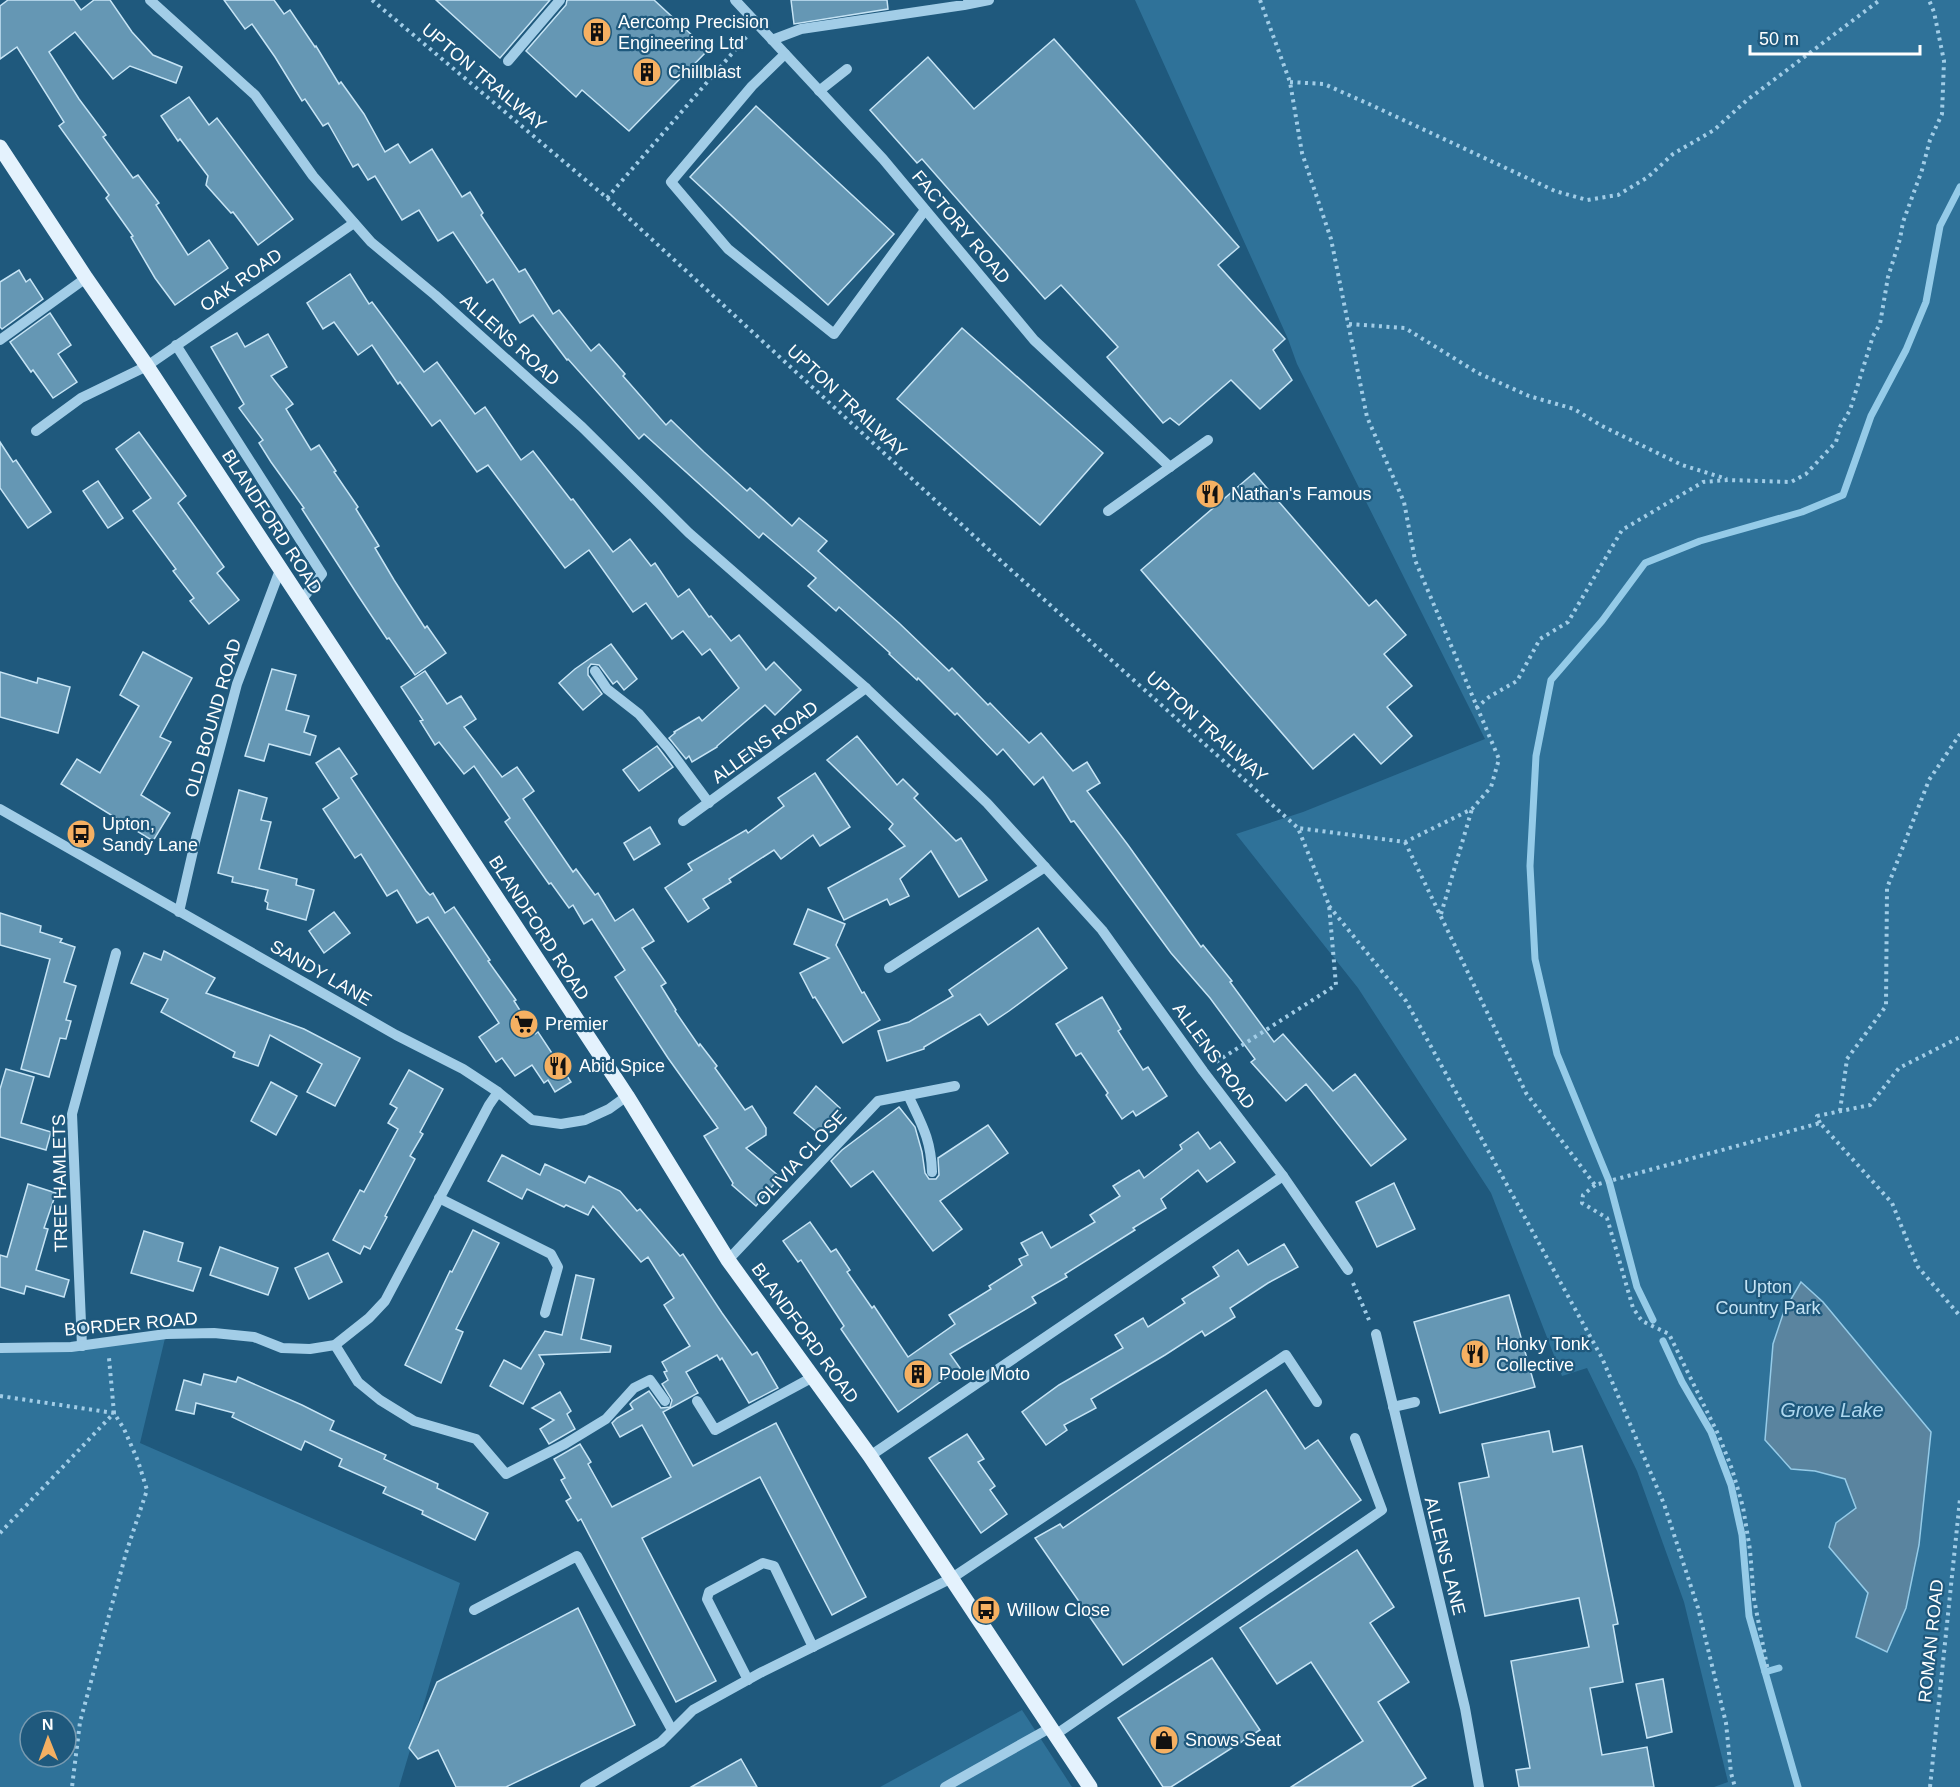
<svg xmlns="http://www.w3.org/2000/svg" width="1960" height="1787" font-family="Arial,sans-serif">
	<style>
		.green { fill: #2f7299; fill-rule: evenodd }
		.water { fill: #5a849f; stroke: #95cbe8; stroke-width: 1.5 }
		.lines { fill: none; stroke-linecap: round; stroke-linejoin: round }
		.stream { stroke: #95cbe8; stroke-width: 7 }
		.building { fill: #6597b4; stroke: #c6e4f5; stroke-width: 1.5 }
		.path { stroke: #a2cde7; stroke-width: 4; stroke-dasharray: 3 4.5; stroke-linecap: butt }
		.minor { stroke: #a2cde7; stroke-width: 10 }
		.major { stroke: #e4f2fd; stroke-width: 15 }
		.labels { text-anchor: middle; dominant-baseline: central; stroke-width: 4.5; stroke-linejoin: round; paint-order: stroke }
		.poi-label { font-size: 18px; fill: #fff; stroke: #1f597d; text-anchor: start }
		.street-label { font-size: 18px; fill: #fff; stroke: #1f597d }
		.park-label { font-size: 18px; fill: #c6e4f5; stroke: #1f597d }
		.water-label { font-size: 20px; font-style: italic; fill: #add7ef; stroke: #1f597d }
	</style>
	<rect width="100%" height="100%" fill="#1f597d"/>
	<g class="green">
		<path d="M1135,0h825v1787h-246l14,-5 -44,-180 -47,-131 -50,-103 -25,8 -71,-183 -133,-205 -122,-154 67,-22 182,-73 -188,-375 -9,-25z"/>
		<path d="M166,1334l-26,109 320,140 -61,204h-399v-439zM30,1721h36v36h-36z"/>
		<path d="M1022,1710l50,77h-192z"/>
	</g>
	<path class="water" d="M1801,1282l22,20 108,130 -12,113 -13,63 -19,44 -31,-15 12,-44 -39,-46 7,-24 20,-15 -11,-29 -30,-8 -24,-2 -26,-29 8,-96 11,-33z"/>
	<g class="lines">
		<g class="stream">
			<path d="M1653,1320l-16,-33 -28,-106 -52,-127 -22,-95 -5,-93 6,-110 15,-76 51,-59 43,-58 55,-22 102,-29 41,-17 28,-79 35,-66 20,-48 14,-76 20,-39"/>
			<path d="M1663,1341l19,41 29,50 20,53 11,50 7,81 49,171"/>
			<path d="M1765,1672l14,-4"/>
		</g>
	</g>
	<g class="building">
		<path d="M8,0h66l7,10 13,-10h16l22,32 21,23 29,12 -6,16 -46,-17 -17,13 -38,-47 -26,20 30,47 27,36 -3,2 30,41 5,-3 21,28 -3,2 32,50 21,-15 19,28 -53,37 -20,-27 -24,-41 2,-1 -27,-38 3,-3 -50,-69 5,-4 -47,-75 -17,12v-53z"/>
		<path d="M224,0h50l10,14 6,-4 25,37 1,-1 23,38 2,-2 23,32 21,38 13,-8 12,19 22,-14 30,48 8,-5 13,21 -2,2 38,57 6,-3 28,45 6,-4 32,41 8,-7 26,30 -2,2 43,49 5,-5 33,32 43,39 3,-3 42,38 7,-8 28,23 -9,10 81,72 50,48 3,-3 36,37 2,-2 39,40 12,-10 32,38 14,-9 13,21 -13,8 41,54 73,102 2,-2 29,36 -2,1 44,60 9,-8 50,57 22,-17 51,65 -35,27 -65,-82 -20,17 -35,-39 4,-3 -45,-61 -39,-45 -97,-132 -3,1 -28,-45 -9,8 -31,-36 -6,6 -40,-42 -2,2 -37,-37 -1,2 -28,-26 1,-1 -51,-46 -3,4 -28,-25 8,-8 -53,-45 -4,5 -115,-104 -5,5 -71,-80 -1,1 -34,-45 -13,8 -27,-44 -6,4 -34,-51 -15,9 -19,-31 -17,10 -27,-44 -7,4 -10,-16 -5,3 -25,-44 -5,3 -18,-27 -3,2 -27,-44 -23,-33 -7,5z"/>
		<path d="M436,0h114l-50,58z"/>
		<path d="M567,0h87l54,50 -79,81 -47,-41 -6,7 -50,-46 40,-46z"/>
		<path d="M791,0h96l1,9 -94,15z"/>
		<path d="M1054,39l185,208 -21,18 67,74 -12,11 19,30 -32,29 -29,-29 -52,45 -9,-7 -7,5 -56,-66 11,-10 -57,-62 -16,14 -123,-140 -5,4 -47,-53 58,-53 46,52z"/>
		<path d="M189,97l20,28 8,-7 76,101 -35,26 -25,-33 -2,1 -25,-28 2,-9 -28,-37 -2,2 -17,-25z"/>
		<path d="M756,106l138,128 -66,71 -138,-128z"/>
		<path d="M19,270l7,12 4,-3 13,20 -41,30 -2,-2v-45z"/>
		<path d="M350,274l19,30 3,-2 52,70 13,-10 38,52 10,-7 36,53 12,-9 38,49 2,-1 40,53 17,-13 21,27 4,-3 23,34 11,-8 20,28 2,-1 20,25 8,-6 27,35 8,-8 27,28 -26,25 -10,-10 -48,41v1l-25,15 -3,-6 -3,3 -17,-21 6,-5 -1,-1 25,-15 3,4 37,-33 -29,-39 -8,6 -19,-24 -11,8 -26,-36 -13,9 -44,-62 -24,18 -77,-103 -11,7 -37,-52 -8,6 -32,-44 -2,2 -26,-39 -14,10 -24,-33 -11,7 -16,-26z"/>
		<path d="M50,313l21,32 -13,9 19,28 -24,16 -20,-28 -2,2 -21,-30z"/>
		<path d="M962,328l141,125 -63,72 -143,-126z"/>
		<path d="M237,333l8,14 23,-13 19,33 -16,9 22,28 -7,5 25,41 8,-5 17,26 -2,1 24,35 -2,2 23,37 -4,2 19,32 31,48 2,-2 19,27 -31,22 -26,-37 -2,1 -28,-42 -57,-88 2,-1 -33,-46 -12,-19 4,-3 -24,-32 5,-4 -33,-57z"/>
		<path d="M139,432l47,64 -8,7 46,64 -7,6 22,27 -30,24 -19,-23 4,-3 -21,-27 3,-2 -43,-58 18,-13 -35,-49z"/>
		<path d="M0,442l13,20 3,-2 35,52 -23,16 -28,-40z"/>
		<path d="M1254,473l115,133 7,-6 30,35 -22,19 28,32 -25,21 25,29 -31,28 -27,-30 -41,35 -172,-199z"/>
		<path d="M98,481l25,37 -15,10 -25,-37z"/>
		<path d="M611,644l26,35 -13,11 -7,-9 -4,3 -14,-19 -8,-1 -3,4v7l14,19 -19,16 -24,-27 16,-14z"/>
		<path d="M143,652l49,26 -32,59 11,5 -30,53 29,18 -17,28 -92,-57 16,-25 23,14 39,-67 -19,-11z"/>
		<path d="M272,669l24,6 -10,35 23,6 -5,16 12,4 -6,19 -41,-11 -5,17 -19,-5z"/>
		<path d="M425,671l22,33 14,-8 15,23 -12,8 38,50 15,-10 17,24 -11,8 50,73 3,-3 19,26 3,-2 17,28 18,-12 21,32 -12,7 24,35 -5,3 15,24 -1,1 24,35 1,-2 17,22 -2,2 30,42 7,-4 14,22v7l-20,13 34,29 -24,29 -24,-21 1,-2 -29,-47 14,-8 -50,-70 -53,-81 10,-7 -33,-51 -8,5 -11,-19 -4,3 -18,-25 -2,1 -44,-62 5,-4 -36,-52 -10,8 -25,-32 -4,3 -15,-24 3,-1 -22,-33z"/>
		<path d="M0,672l37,11 1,-5 32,9 -12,46 -58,-16z"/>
		<path d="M857,736l40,49 6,-6 15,15 -4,4 42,43 5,-3 26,42 -28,17 -28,-46 -31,28 9,17 -19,9 -3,-6 -43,21 -16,-32 77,-42 -16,-17 4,-5 -66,-64z"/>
		<path d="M657,746l16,21 -34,24 -16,-21z"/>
		<path d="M339,748l18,26 -6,4 75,113 4,4 3,-2 12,20 9,-6 36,53 -2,1 28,39 -2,1 21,33 3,-2 33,50 -16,10 -7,-12 -4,3 -12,-18 -17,11 -13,-18 -6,4 -17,-25 20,-14 -71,-106 -11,6 -20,-33 -10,6 -26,-42 -6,4 -32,-49 16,-11 -23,-35z"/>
		<path d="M815,773l35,54 -30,19 -7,-11 -32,24 -7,-9 -45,29 2,3 -28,17 6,9 -21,14 -23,-34 27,-18 -4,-6 58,-34 2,3 36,-27 -6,-8z"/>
		<path d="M239,790l28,8 -6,22 10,2 -12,47 38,10 -1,6 18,5 -8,30 -39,-11 1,-6 -3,-2 3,-11 -36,-8 1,-5 -15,-4z"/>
		<path d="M650,827l10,17 -26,16 -10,-17z"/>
		<path d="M808,909l37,15 -9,21 26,48 2,-1 16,28 -37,23 -28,-46 -2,1 -13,-25 29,-15 -35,-14z"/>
		<path d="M334,912l16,21 -26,20 -15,-22z"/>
		<path d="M0,913l41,13 -1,6 22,7 -2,3 15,5 -11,35 12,4 -10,34 5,1 -5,18 -6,-1 -11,39 -28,-8 29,-110 -50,-14z"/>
		<path d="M1038,928l29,40 -58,43 -21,14 -8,-11 -56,33v2l-37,12 -9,-30 31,-9 44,-26 -4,-6z"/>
		<path d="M164,951l51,27 -9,15 98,36 56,29 -25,48 -28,-14 15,-28 -52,-29 -12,31 -25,-9 2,-5 -74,-40 7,-13 -37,-16 13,-30 17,7z"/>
		<path d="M1102,997l19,32 -3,2 25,39 5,-3 19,29 -31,20 -3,-5 -11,8 -16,-24 2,-2 -27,-40 -5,3 -20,-32z"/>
		<path d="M6,1069l28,8 -13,46 30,9 -5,18 -46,-13v-48z"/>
		<path d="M409,1070l34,19 -23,43 3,2 -13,22 5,3 -30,57 2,1 -17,32 -6,-3 -4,8 -27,-14 27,-50 4,2 34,-63 -10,-6 9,-15 -7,-4z"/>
		<path d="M271,1082l26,14 -21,39 -25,-14z"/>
		<path d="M816,1086l24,22 -22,25 -24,-20z"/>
		<path d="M899,1107l16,20 7,25 3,21 4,6h7l3,-4 -1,-17 50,-33 20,28 -68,48 22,28 -29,22 -60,-80 -22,16 -20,-26 11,-11z"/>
		<path d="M1198,1132l12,17 10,-7 15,20 -28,20 -9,-12 -37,29 5,9 -33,20 2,2 -70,44 2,3 -35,20 4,6 -86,51 10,14 -62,44 -57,-83 3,-3 -43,-66 -3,2 -15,-21 27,-19 21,30 5,-3 14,21 -3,2 25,36 2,-2 34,51 47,-33 -6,-9 42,-26 -2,-3 33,-21 -3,-6 9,-4 -7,-12 21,-11 9,16 44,-26 -5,-7 30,-19 -7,-10 26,-16 5,8 38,-29 -2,-4z"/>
		<path d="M502,1155l38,20 5,-11 40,19 4,-7 31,15 17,20 3,-2 40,47 3,-2 39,59 30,42 5,-3 21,36 -29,15 -27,-45 -2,2 -3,-5 -31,17 12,21 -35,19 30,54 83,-43 90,174 -34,18 -72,-138 -118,61 74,143 -40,21 -95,-183 -3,2 -12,-20 5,-3 -10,-18 4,-2 -11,-19 26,-15 11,18 -3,2 24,43 59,-30 -29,-52 -22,12 -8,-14 5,-5 16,-9 -3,-5 3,-3 16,-10 12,17 9,-1 2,-7 -10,-16 6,-4 -4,-8 3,-1 -5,-9 28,-16 -26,-41 10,-7 -26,-41 -7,5 -48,-56 -5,9 -22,-10 -2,2 -37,-18 -5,10 -34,-18z"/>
		<path d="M1394,1183l21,46 -38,18 -21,-45z"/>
		<path d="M28,1184l28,9 -12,35 4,1 -12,41 33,10 -5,17 -38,-11 -2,8 -24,-7v-32l7,2z"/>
		<path d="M473,1230l26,13 -43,86 7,3 -22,51 -36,-18 45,-94 2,1z"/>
		<path d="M144,1231l39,12 -5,18 23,7 -8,23 -62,-18z"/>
		<path d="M1284,1244l14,23 -30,16 -38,25 5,9 -30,19 -3,-5 -37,24 -74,44 5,9 -32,17 3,5 -21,15 -24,-33 37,-27 64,-37 -8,-13 28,-17 5,9 37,-24 -3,-4 37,-23 -6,-9 25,-17 10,15z"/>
		<path d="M220,1247l58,21 -10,27 -58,-20z"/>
		<path d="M328,1253l14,29 -33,17 -14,-31z"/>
		<path d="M576,1275l18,4 -13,60 30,7 -1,6 -71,3 5,9 -21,40 -33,-18 14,-26 17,9 24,-38 17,4z"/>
		<path d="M1509,1295l26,92 -95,26 -26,-91z"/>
		<path d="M204,1374l32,8 2,-5 64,28 32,16 -4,9 56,25 -2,4 54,25 -1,4 51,25 -13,27 -53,-26 1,-3 -40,-18 3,-6 -47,-21 3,-7 -37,-18 -4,9 -69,-33 2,-4 -38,-10 -2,11 -18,-4 8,-30 17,5z"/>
		<path d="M1266,1390l39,59 13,-9 43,60 -238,165 -88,-127 25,-14 3,4z"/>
		<path d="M560,1392l11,19 -4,3 8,15 -26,15 -9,-15 14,-9 -22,-12z"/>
		<path d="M1549,1431l4,21 29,-6 36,178 -5,1 10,57 -33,6 12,67 45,-8 7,40h-135l-3,-17 14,-2 -19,-107 78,-14 -10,-49 -94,18 -26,-133 30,-6 -7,-33z"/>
		<path d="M967,1434l17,25 -6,3 17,24 -5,4 17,24 -26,19 -52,-75z"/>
		<path d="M1357,1550l37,57 -24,16 39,59 -31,20 48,76 -15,9h-120l72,-46 -52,-79 -34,22 -37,-56z"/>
		<path d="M578,1608l57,117 -129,62h-50l-18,-37 -20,9 -9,-11 28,-66z"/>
		<path d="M1212,1658l48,72 -89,57h-8l-45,-69z"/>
		<path d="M1663,1679l9,53 -25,6 -11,-54z"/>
		<path d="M741,1759l16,28h-66z"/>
	</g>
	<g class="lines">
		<g class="path">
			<path d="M372,0l235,198 392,361 299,269 31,77 7,80 -120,77"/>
			<path d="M1260,0l30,82 12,71 29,86 36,178 37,85 11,58 84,199 -8,28 -19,22 -67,33 -107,-14"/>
			<path d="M1290,82l34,2 45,20 186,87 32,9 31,-5 30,-18 25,-23 41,-24 33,-30 133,-100"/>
			<path d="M607,198l141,-163"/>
			<path d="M1349,324l56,4 73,45 51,23 45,13 28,17 80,39 45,14"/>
			<path d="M1476,708l13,-11 28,-16 23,-42 28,-17 54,-92 81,-48 25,-2 63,2 15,-8 30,-32 4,-15 10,-17 23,-74 7,-12 8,-47 12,-38 3,-17 19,-52 8,-30 12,-26 2,-53 -10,-49 -5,-12"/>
			<path d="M1405,842l121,251 69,92 225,-62 72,80 26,64 42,49"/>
			<path d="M1329,906l77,95 196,357 62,146 34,104 28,115 5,50 4,14"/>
			<path d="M1441,914l31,-105"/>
			<path d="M1840,1111l7,-52 39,-53 1,-118 42,-108 31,-46"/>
			<path d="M1820,1123l-3,-7 53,-11 29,-37 61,-31"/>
			<path d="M1595,1185l-12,10 -1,8 25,15 26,90 9,13 27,13 50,102 13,33 11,38 7,43 4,49 14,72"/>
			<path d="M1353,1283l16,37"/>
			<path d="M0,1396l114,17 10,16 14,32 9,29 -21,63 -46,169 -8,65"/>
			<path d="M0,1533l114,-120 -5,-55"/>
			<path d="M1930,1787l30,-288"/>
		</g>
		<g class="minor">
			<path d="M150,0l105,95 58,81 58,66 64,53 147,132 107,106 177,155 121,115 115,127 101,141 80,105 65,94"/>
			<path d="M735,0l148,159 151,181 136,127"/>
			<path d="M772,40l29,-11 163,-24 25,-5"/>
			<path d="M785,54l-33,32 -81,96 57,67 106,85 91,-124"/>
			<path d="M508,61l52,-61"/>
			<path d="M819,91l28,-22"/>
			<path d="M0,340l86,-62"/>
			<path d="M176,345l146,229 -22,28"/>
			<path d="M36,431l45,-33 66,-32 207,-143"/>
			<path d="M1108,511l100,-71"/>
			<path d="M595,671l12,18 32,25 30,35 40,54"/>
			<path d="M0,809l396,226 67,34 35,23 34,28 29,4 24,-4 24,-11 18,-13"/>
			<path d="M683,821l183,-133"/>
			<path d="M179,912l17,-74 41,-154 43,-114"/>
			<path d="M889,968l156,-101"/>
			<path d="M908,1095c14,30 23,44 24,77"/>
			<path d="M439,1198l112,56 7,13 -13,46"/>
			<path d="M728,1260l150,-159 77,-15"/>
			<path d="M1376,1334l89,374 14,79"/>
			<path d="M335,1345l23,37 22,18 34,21 62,18 30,35 59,-30 41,-25 28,-31 16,-8 15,21"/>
			<path d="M82,1346l-10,-232 44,-161"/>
			<path d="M0,1348l71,-1 95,-13 48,-1 40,4 28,11 28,1 25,-4 34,-27 16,-17 104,-196 9,-13"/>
			<path d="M697,1401l18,29 98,-53"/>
			<path d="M1393,1407l22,-5"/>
			<path d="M870,1456l413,-280"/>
			<path d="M474,1610l103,-54 95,174"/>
			<path d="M748,1680l-41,-81 2,-7 54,-29 11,3 39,81"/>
			<path d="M1055,1735l327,-225 -27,-72"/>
			<path d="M585,1787l76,-45 32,-32 69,-38 190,-94 334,-223 31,47"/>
			<path d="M945,1787l105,-59"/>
		</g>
		<path class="major" d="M0,147l86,131 61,88 480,730 101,164 142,196 220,331"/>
	</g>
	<defs>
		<g id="building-disc" transform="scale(1.5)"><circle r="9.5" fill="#f5b062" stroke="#1f597d"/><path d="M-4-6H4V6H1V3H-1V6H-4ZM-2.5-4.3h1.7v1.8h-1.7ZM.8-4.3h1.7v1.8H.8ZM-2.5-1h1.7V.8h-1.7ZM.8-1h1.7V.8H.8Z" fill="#111"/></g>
		<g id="restaurant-disc" transform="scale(1.5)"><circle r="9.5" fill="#f5b062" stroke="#1f597d"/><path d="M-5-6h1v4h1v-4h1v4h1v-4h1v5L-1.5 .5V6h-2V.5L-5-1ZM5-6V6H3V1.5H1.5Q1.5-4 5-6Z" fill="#111"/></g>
		<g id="bus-disc" transform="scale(1.5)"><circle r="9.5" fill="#f5b062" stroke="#1f597d"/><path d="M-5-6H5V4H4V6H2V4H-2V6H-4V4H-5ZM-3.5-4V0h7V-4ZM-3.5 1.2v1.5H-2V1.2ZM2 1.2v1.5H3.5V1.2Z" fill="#111"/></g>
		<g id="supermarket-disc" transform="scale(1.5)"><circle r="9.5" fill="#f5b062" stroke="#1f597d"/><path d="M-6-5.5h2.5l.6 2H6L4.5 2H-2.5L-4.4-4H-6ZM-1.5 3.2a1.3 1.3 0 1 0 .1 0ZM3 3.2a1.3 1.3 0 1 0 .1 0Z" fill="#111"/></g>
		<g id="shop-disc" transform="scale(1.5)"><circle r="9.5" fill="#f5b062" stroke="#1f597d"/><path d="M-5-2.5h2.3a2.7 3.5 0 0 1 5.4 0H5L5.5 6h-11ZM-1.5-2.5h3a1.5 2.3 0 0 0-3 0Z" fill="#111"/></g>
	</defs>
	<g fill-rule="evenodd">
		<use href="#building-disc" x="597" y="32"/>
		<use href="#building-disc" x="647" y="72"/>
		<use href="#restaurant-disc" x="1210" y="494"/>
		<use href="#bus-disc" x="81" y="834"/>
		<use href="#supermarket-disc" x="524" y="1024"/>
		<use href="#restaurant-disc" x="558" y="1066"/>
		<use href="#restaurant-disc" x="1475" y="1354"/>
		<use href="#building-disc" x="918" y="1374"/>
		<use href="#bus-disc" x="986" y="1610"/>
		<use href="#shop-disc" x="1164" y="1740"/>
	</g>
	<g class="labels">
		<g class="poi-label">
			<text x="618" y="22">Aercomp Precision<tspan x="618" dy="21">Engineering Ltd</tspan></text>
			<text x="668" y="72">Chillblast</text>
			<text x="1231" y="494">Nathan's Famous</text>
			<text x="102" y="824">Upton,<tspan x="102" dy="21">Sandy Lane</tspan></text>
			<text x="545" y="1024">Premier</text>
			<text x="579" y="1066">Abid Spice</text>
			<text x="1496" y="1344">Honky Tonk<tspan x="1496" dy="21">Collective</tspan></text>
			<text x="939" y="1374">Poole Moto</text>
			<text x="1007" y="1610">Willow Close</text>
			<text x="1185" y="1740">Snows Seat</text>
		</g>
		<g class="street-label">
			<text transform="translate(484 77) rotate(40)">UPTON TRAILWAY</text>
			<text transform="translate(961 227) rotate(50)">FACTORY ROAD</text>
			<text transform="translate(241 280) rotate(-35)">OAK ROAD</text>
			<text transform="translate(510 340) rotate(42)">ALLENS ROAD</text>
			<text transform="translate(847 401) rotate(43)">UPTON TRAILWAY</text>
			<text transform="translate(272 522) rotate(57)">BLANDFORD ROAD</text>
			<text transform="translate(213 718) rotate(-74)">OLD BOUND ROAD</text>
			<text transform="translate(1207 727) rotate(42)">UPTON TRAILWAY</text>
			<text transform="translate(765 742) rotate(-36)">ALLENS ROAD</text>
			<text transform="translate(539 928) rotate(57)">BLANDFORD ROAD</text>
			<text transform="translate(321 973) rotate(30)">SANDY LANE</text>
			<text transform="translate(1214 1056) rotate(54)">ALLENS ROAD</text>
			<text transform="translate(801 1158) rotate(-47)">OLIVIA CLOSE</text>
			<text transform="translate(60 1183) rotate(-91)">TREE HAMLETS</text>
			<text transform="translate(131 1324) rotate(-5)">BORDER ROAD</text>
			<text transform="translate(805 1333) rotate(54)">BLANDFORD ROAD</text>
			<text transform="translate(1445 1556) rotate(76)">ALLENS LANE</text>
			<text transform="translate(1931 1641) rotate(-84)">ROMAN ROAD</text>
		</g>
		<g class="park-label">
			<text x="1768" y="1287">Upton<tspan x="1768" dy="21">Country Park</tspan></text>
		</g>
		<g class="water-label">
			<text x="1832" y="1410">Grove Lake</text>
		</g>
	</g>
	<g transform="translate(48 1739) rotate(359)"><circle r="28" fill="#1f597d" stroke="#799bb1" stroke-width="1.5"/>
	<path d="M0-4.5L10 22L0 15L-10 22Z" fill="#f5b062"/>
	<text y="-9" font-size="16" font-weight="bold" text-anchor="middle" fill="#ffffff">N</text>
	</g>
	<path d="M1750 45v9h170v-9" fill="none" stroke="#ffffff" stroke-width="3"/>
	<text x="1759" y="45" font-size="18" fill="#ffffff" stroke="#1f597d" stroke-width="4.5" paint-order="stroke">50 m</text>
</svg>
